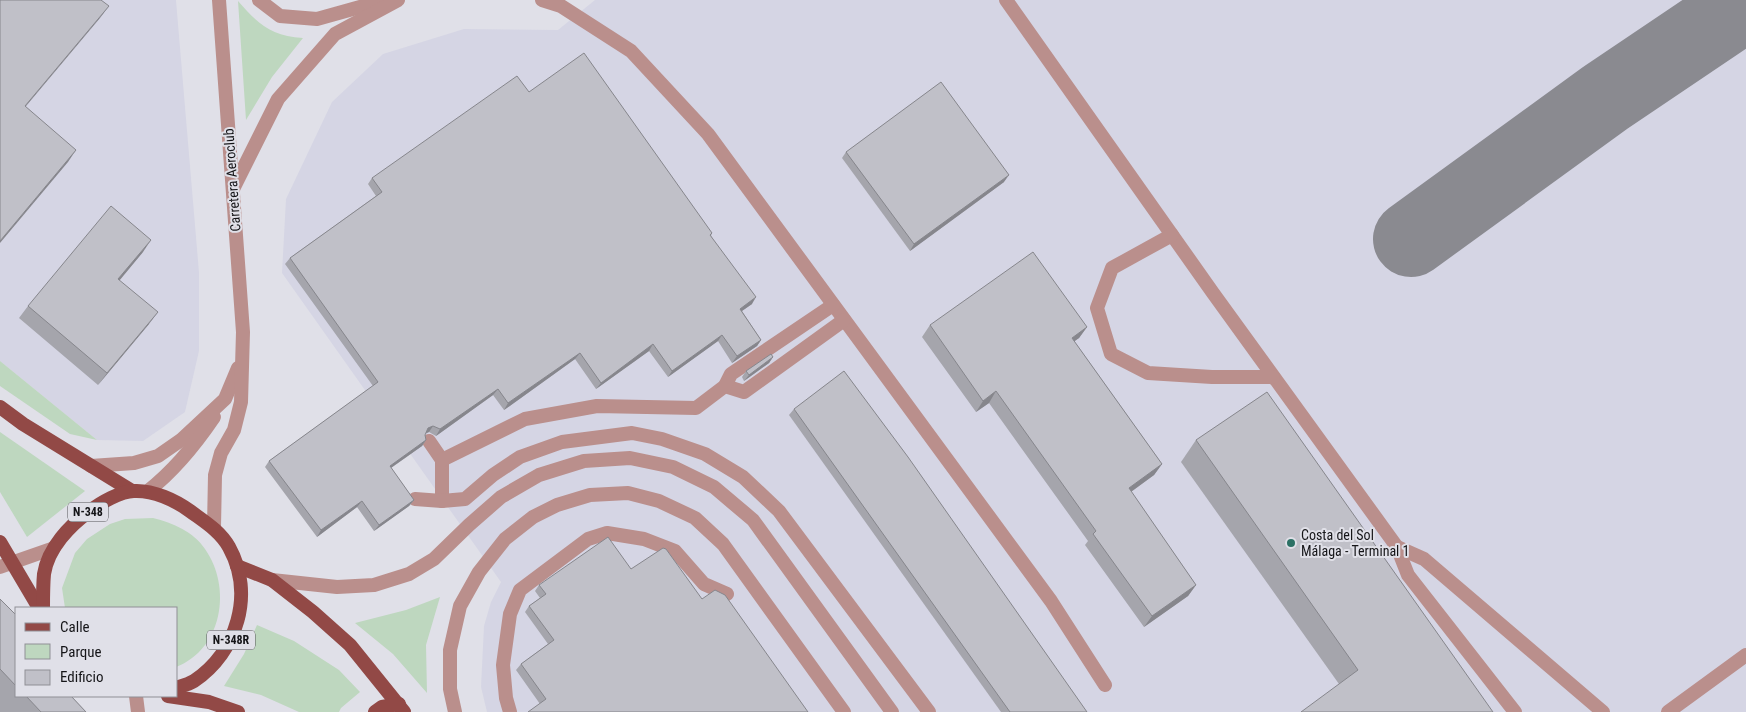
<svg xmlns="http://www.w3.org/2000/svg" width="1746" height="712" font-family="'Roboto Condensed',sans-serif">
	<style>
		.built { fill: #d5d5e4 }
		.green { fill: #bed7bf }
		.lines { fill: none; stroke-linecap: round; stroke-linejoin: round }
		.taxiway { stroke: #8a8a90; stroke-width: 76 }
		.service { stroke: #ba8f8c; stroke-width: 14 }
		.minor { stroke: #ba8f8c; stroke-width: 14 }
		.tertiary { stroke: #ba8f8c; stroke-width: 14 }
		.primary { stroke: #924946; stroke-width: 14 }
		.wall { fill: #a5a5ac }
		.shaded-wall { fill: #86868c }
		.building { fill: #c0c0c8; stroke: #86868c }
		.poi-dot { fill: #2c7165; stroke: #e0e0e8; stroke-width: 2 }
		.labels { text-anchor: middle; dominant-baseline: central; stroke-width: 4; stroke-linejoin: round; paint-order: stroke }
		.shield { fill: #e0e0e8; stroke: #525256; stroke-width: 1 }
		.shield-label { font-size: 12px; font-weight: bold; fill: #151518 }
		.street-label { font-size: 14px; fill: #151518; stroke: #e0e0e8 }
		.poi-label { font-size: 14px; fill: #151518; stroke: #e0e0e8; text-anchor: start }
	</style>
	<rect width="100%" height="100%" fill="#e0e0e8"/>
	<g class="built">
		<path d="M0,0h176l23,272v79l-14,61 -42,29 -46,-1 -97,-79z"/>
		<path d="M595,0h1151v712h-1259l-6,-25 3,-61 7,-24 10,-20 -219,-309 4,-74 46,-97 51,-48 81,-25 94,1z"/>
	</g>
	<g class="green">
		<path d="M238,1c20,23 33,35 65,37l-31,39 -26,43z"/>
		<path d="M0,361l97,79 -27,-6 -70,-48z"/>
		<path d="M0,432l85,59 -58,46 -27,-45z"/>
		<path d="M153,518c20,5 41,14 52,31 27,38 18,100 -29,118v-59h-111l-3,-20 13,-35 12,-14 23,-15 15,-5z"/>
		<path d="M440,597l-14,48 1,48 -34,-39 -38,-31 51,-13z"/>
		<path d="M257,625l37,16 45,29 21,22 -19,16 -2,4h-40l-38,-17 -37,-9 20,-32z"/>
	</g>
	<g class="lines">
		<path class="taxiway" d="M1411,239l194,-141 141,-95"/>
		<g class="service">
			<path d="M259,0l21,16 37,3 68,-19"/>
			<path d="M542,0l19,6 70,45 77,83 343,467 54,84"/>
			<path d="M1006,0l207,293 184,254 11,28 107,137"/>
			<path d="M233,189l45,-90 57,-65 63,-34"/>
			<path d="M1172,235l-60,33 -15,40 14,46 37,19 64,4h61"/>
			<path d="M725,386l19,6 100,-72"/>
			<path d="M429,441l13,19v41"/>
			<path d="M442,460l83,-41 72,-13 99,2 29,-22 6,-12 102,-69"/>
			<path d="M415,499l27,2 23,-2 28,-24 27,-18 42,-15 70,-9 30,6 43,15 38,23 36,34 150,201"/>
			<path d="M1397,547l27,12 179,153"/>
			<path d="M510,712l-4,-14 -3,-33 7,-51 10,-24 68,-51 19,-6 37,6 31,12 29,33 23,10"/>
			<path d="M1668,712l78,-57"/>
		</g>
		<g class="minor">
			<path d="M91,466l43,-3 24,-7 23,-16 44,-41 13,-31"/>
			<path d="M148,491c27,-21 47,-46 66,-74"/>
			<path d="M214,527l1,-52 6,-22 13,-23 7,-28 2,-70 -24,-332"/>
			<path d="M0,567l54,-19"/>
			<path d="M136,696l2,16"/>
		</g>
		<g class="tertiary">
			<path d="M272,580l65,7 37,-2 35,-11 25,-15 35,-34 32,-28 38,-22 45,-14 46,-3 43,9 41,20 39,33 139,192"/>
			<path d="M455,712l-5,-23v-39l10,-44 19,-34 26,-33 28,-22 24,-12 33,-10 38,-2 31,8 36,17 28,26 121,168"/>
		</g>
		<g class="primary">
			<path d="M0,407l23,17 109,67"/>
			<path d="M0,542l39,66"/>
			<path d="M237,566l35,14 41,32 37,33 54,67"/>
			<path d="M43,608c0,-11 0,-23 1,-34 4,-26 26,-49 46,-63 10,-8 31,-20 44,-20 19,-1 41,9 56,20 15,11 30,20 39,36 26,47 8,105 -35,134 -5,3 -12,5 -18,7"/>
			<path d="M168,696l41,6 29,10"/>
			<path d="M375,712l7,-5 17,-3"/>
		</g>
	</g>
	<g class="wall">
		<path d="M529,92l183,141 -1,3 41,68 -10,7 19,29 -4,6 -25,17 -14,-22 -50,36 -19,-26 -53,38 -21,-30 -71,51 -11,-15 -57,41 -7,-4 -4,2v1l1,5 -4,6 -31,22 23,32 -5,6 -35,25 -17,-24 -40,30 -52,-70 4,-6 104,-75 -88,-122 5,-6 86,-62 -8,-12 4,-6z"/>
		<path d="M846,152l158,30 -94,69 -68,-93z"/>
		<path d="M143,252l-24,28 30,44 -51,61 -79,-67 9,-12z"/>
		<path d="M930,325l157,2 -8,11 -5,3 88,123 -8,11 -23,17 65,93 -8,11 -44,31 -59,-82 3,-4 -99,-138 -13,9 -54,-75z"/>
		<path d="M773,357l-4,6 -25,18 -2,-4 4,-6z"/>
		<path d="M794,409l293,303h-86l-212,-297z"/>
		<path d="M1196,440l297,272 -154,-28 -158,-222z"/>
		<path d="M631,569l71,30 23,-4 -185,109 -24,-34 5,-6 27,-20 -23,-32 4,-6 11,-8 -5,-7 4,-6z"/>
		<path d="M0,599l16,16v81h55l15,16h-86z"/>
	</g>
	<g class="shaded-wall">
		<path d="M109,6l-9,12 -84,100 9,-12z"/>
		<path d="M76,150l-8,12 -68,81v-2z"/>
		<path d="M1009,175l-5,7 -94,69 4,-7z"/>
		<path d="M151,240l-8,12 -33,40 8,-13z"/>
		<path d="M756,297l-4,7 -16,11 4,-6z"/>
		<path d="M158,312l-9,12 -51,61 9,-12z"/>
		<path d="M1087,327l-8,11 -15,11 8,-11z"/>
		<path d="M722,335l-4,6 -50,36 4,-6z"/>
		<path d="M761,340l-4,6 -25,17 5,-7z"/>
		<path d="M653,344l-4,7 -53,38 5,-6z"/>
		<path d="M580,353l-5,6 -71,51 4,-7z"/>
		<path d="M773,357l-4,6 -25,18 5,-6z"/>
		<path d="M498,389l-5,6 -57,41 4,-7z"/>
		<path d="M996,391l-7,12 -13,9 7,-11z"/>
		<path d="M433,426l-4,6 -5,2 4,-6z"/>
		<path d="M426,440l-4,6 -37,26 5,-6z"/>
		<path d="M1162,464l-8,11 -33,24 8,-11z"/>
		<path d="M414,500l-5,6 -35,25 5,-6z"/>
		<path d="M362,501l-5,6 -40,30 4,-7z"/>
		<path d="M1196,585l-8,11 -44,31 8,-11z"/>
	</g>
	<g class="building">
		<path d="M0,0h101l8,6 -84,100 51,44 -76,91z"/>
		<path d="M584,53l128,180 -2,2 46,62 -16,12 21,31 -24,16 -15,-21 -50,36 -19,-27 -52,39 -21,-30 -72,50 -10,-14 -58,40 -7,-3 -5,2 -3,7 1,5 -36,26 24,34 -35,25 -17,-24 -41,29 -52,-69 109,-79 -88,-124 92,-66 -10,-14 145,-102 12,16z"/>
		<path d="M941,82l68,93 -95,69 -68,-92z"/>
		<path d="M111,206l40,34 -33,39 40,33 -51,61 -79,-67z"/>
		<path d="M1033,252l54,75 -15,11 90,126 -33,24 67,97 -44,31 -59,-82 3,-3 -100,-140 -13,10 -53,-76z"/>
		<path d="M771,354l2,3 -24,18 -3,-4z"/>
		<path d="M844,371l64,86 179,255h-77l-216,-303z"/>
		<path d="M1267,392l226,320h-192l57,-42 -162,-230z"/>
		<path d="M608,537l23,32 32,-21 3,1 36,50 13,-9 10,5 83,117h-280l18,-13 -25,-35 33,-24 -25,-34 17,-12 -7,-9z"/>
		<path d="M0,599l16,16v71l-16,-17z"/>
		<path d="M26,696h45l15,16h-45z"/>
	</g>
	<circle class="poi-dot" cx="1291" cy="543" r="5"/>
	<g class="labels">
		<g class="shield">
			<rect x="68" y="502.5" width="40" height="19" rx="4"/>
			<rect x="207" y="630.5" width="48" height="19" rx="4"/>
		</g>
		<g class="shield-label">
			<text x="88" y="512">N-348</text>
			<text x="231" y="640">N-348R</text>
		</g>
		<g class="street-label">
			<text transform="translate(232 180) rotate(-94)">Carretera Aeroclub</text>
		</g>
		<g class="poi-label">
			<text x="1301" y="535">Costa del Sol<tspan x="1301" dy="16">Málaga - Terminal 1</tspan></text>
		</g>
	</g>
	<rect x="15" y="607" width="162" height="90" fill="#e0e0e8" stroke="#8f8f95"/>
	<rect x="25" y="623" width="25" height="8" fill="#924946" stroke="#8f8f95"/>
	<text x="60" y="632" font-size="15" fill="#151518">Calle</text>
	<rect x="25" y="644" width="25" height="15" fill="#bed7bf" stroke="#8f8f95"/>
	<text x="60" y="657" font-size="15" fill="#151518">Parque</text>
	<rect x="25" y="670" width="25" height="15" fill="#c0c0c8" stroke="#8f8f95"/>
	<text x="60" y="682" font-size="15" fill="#151518">Edificio</text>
</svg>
